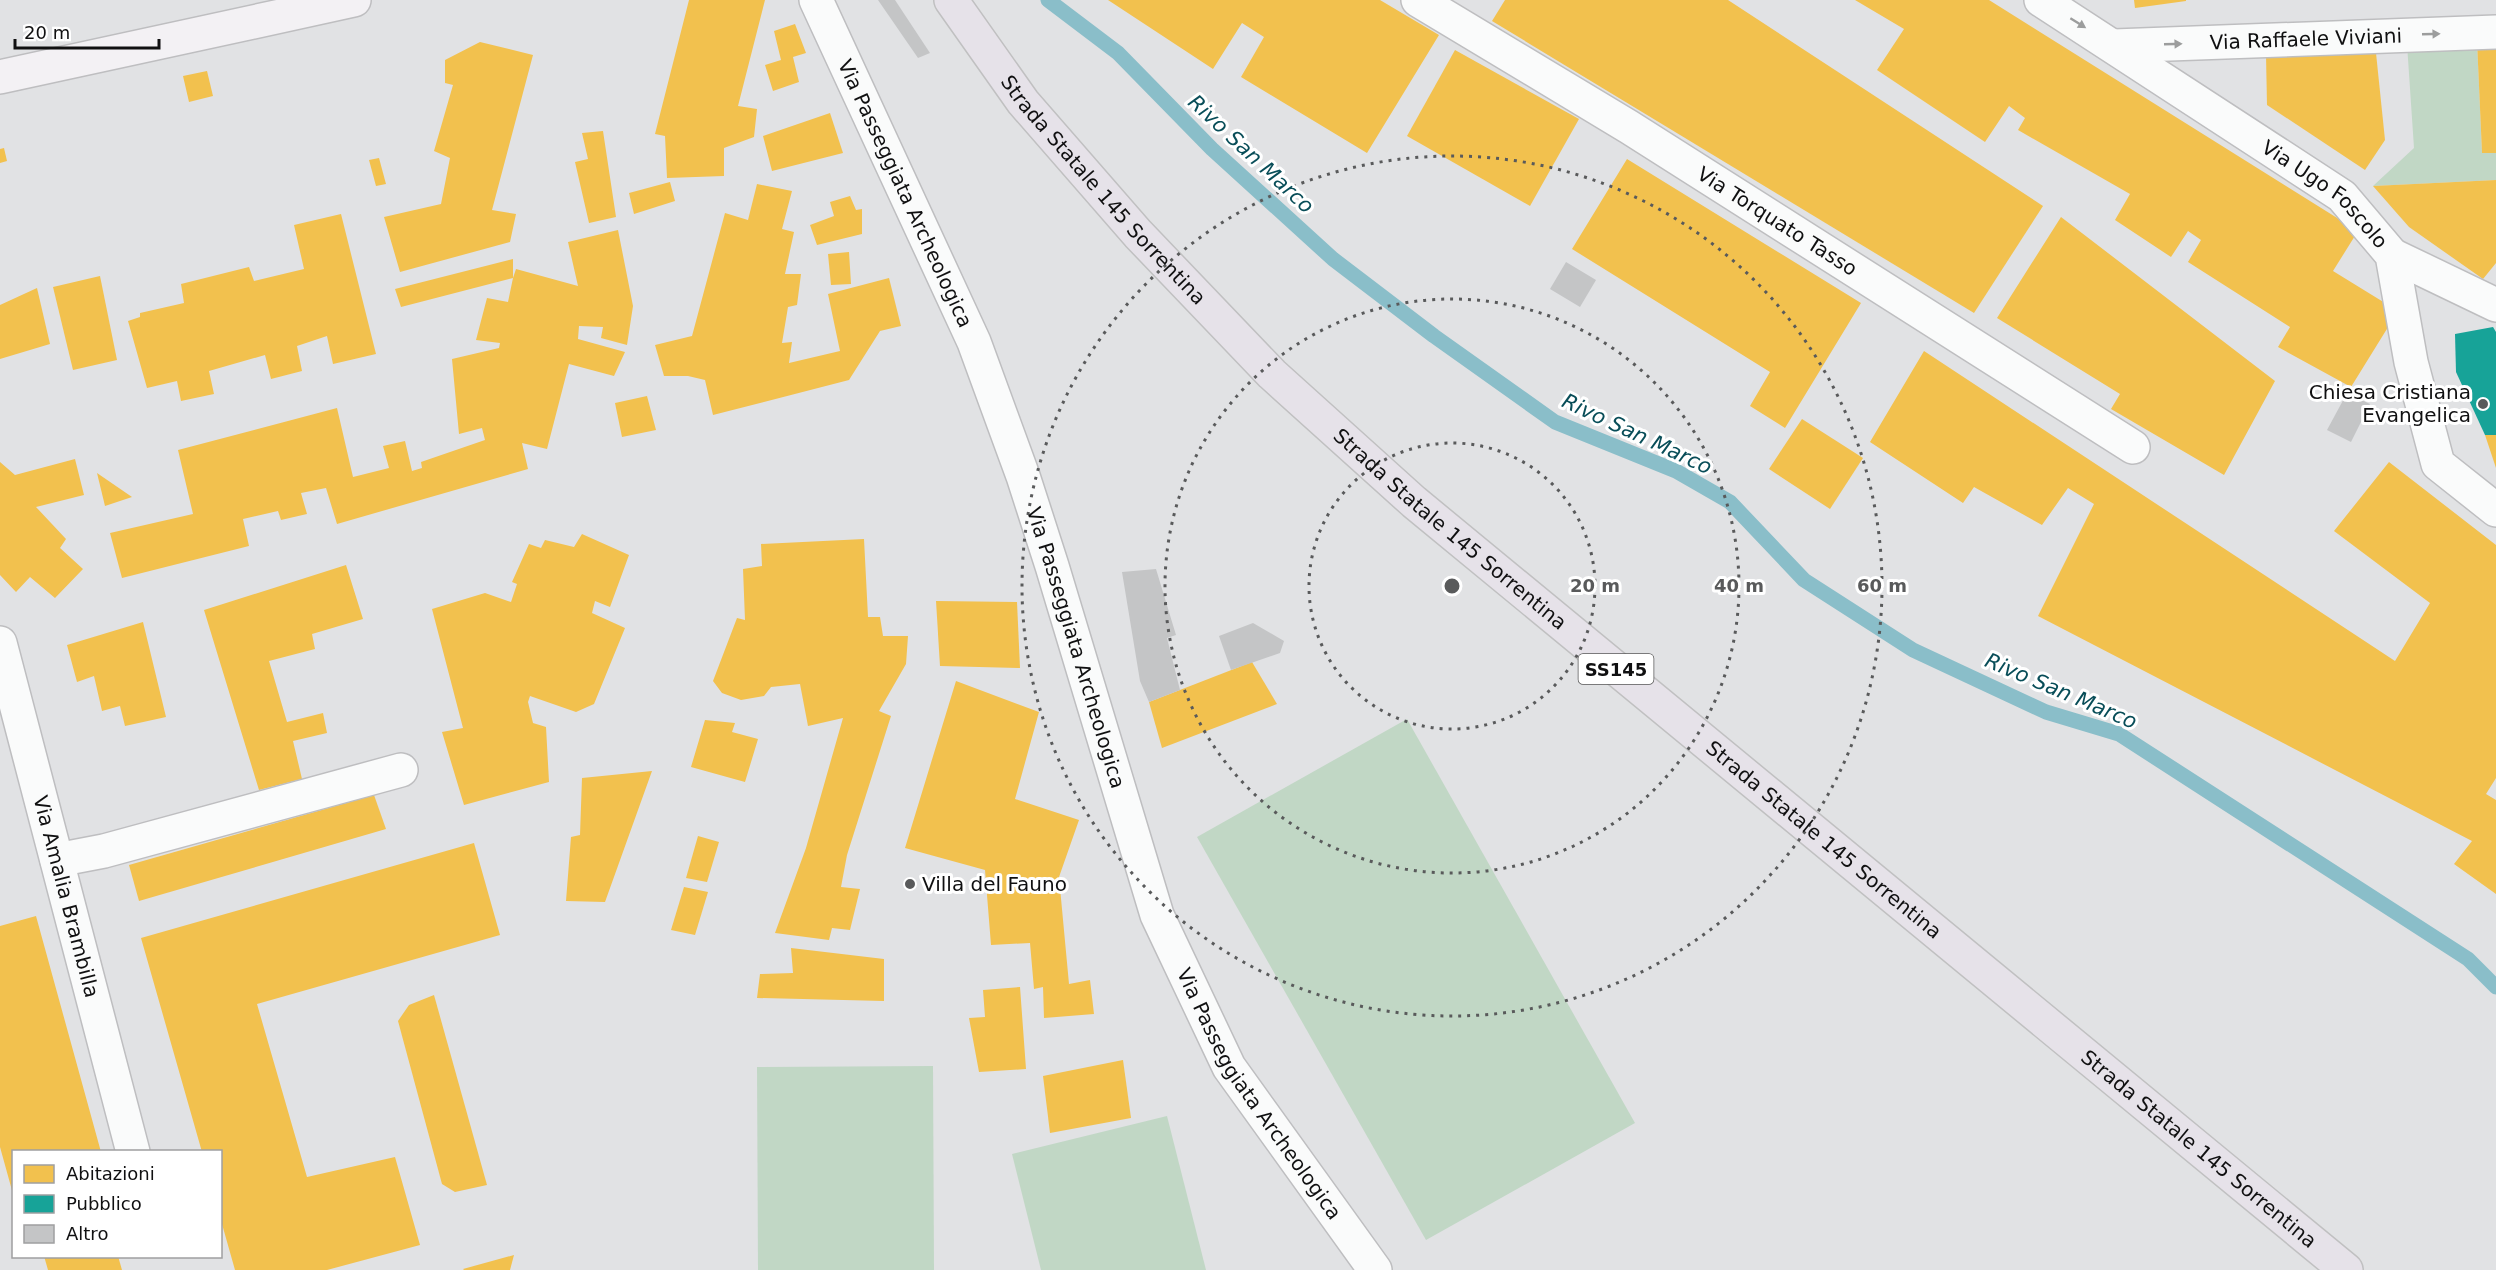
<svg xmlns="http://www.w3.org/2000/svg" width="2496" height="1270" font-family="'DejaVu Sans',sans-serif">
	<style>
		.green { fill: #c1d7c5 }
		.homes { fill: #f2c14e }
		.public { fill: #17a398 }
		.lines { fill: none; stroke-linecap: round; stroke-linejoin: round }
		.stream { stroke: #8abec9; stroke-width: 15 }
		.building { fill: #c4c5c6 }
		.minor-casing { stroke: #bebec0; stroke-width: 36 }
		.tertiary-casing { stroke: #bebec0; stroke-width: 36 }
		.secondary-casing { stroke: #bebec0; stroke-width: 36 }
		.trunk-casing { stroke: #c0c0c1; stroke-width: 36 }
		.minor { stroke: #fafbfb; stroke-width: 33 }
		.tertiary { stroke: #fafbfb; stroke-width: 33 }
		.secondary { stroke: #f3f1f4; stroke-width: 33 }
		.trunk { stroke: #e6e2e9; stroke-width: 33 }
		.oneway { fill: #9c9d9d }
		.ring { fill: none; stroke: #595a5b; stroke-width: 3; stroke-dasharray: 3 6 }
		.poi-dot { fill: #595a5b; stroke: #fff; stroke-width: 2 }
		.labels { text-anchor: middle; dominant-baseline: central; stroke-width: 6; stroke-linejoin: round; paint-order: stroke }
		.shield { fill: #fff; stroke: #585858; stroke-width: 1.5 }
		.shield-label { font-size: 18px; font-weight: bold; fill: #101011 }
		.street-label { font-size: 20px; fill: #101011; stroke: #fff }
		.poi-label { font-size: 20px; fill: #101011; stroke: #fff; text-anchor: end }
		.water-label { font-size: 21px; font-style: italic; fill: #084d58; stroke: #fff }
		.centre { fill: #595a5b; stroke: #fff; stroke-width: 3 }
		.ring-label { font-size: 18px; text-anchor: middle; font-weight: bold; fill: #595a5b; stroke: #fff; stroke-width: 6; stroke-linejoin: round; paint-order: stroke }
	</style>
	<rect width="100%" height="100%" fill="#e1e2e4"/>
	<g class="green">
		<path d="M2477,41l5,112h14v27l-123,6 41,-38 -7,-104z"/>
		<path d="M1407,719l228,404 -209,117 -229,-403z"/>
		<path d="M933,1066l1,204h-176l-1,-203z"/>
		<path d="M1167,1116l39,154h-165l-29,-116z"/>
	</g>
	<g class="homes">
		<path d="M689,0h76l-27,106 19,3 -3,28 -30,11v28l-57,2 -2,-42 -10,-2z"/>
		<path d="M1108,0h272l59,35 -72,118 -126,-76 23,-40 -22,-14 -29,46z"/>
		<path d="M1505,0h223l315,206 -69,107 -482,-292z"/>
		<path d="M1855,0h134l369,231 -25,40 65,40 -47,76 -73,-40 12,-20 -102,-65 13,-22 -13,-9 -17,26 -56,-37 15,-26 -112,-64 7,-12 -16,-12 -24,36 -108,-72 27,-41z"/>
		<path d="M2134,0h52v1l-51,7z"/>
		<path d="M795,24l11,29 -13,4 6,25 -26,9 -8,-26 16,-5 -7,-29z"/>
		<path d="M2496,40v113h-14l-5,-112z"/>
		<path d="M480,42l53,13 -41,155 24,4 -6,28 -110,30 -16,-55 57,-13 9,-46 -16,-7 19,-66 -8,-2v-23z"/>
		<path d="M1455,50l124,69 -49,87 -123,-70z"/>
		<path d="M2376,53l9,87 -20,30 -98,-65 -1,-50z"/>
		<path d="M207,71l6,25 -24,6 -6,-26z"/>
		<path d="M830,113l13,40 -71,18 -9,-35z"/>
		<path d="M603,131l13,86 -27,6 -14,-61 13,-3 -6,-26z"/>
		<path d="M4,148l3,13 -7,2v-14z"/>
		<path d="M379,158l7,26 -10,2 -7,-26z"/>
		<path d="M1627,159l234,144 -76,125 -35,-22 20,-34 -198,-123z"/>
		<path d="M2496,180v83l-13,16 -74,-52 -36,-41z"/>
		<path d="M670,182l5,19 -41,13 -5,-21z"/>
		<path d="M757,184l35,7 -10,38 12,3 -9,42h16l-4,31 -9,2 -6,36 10,-1 -3,21 51,-12 -12,-57 61,-16 12,48 -21,5 -31,49 -136,35 -8,-35 -17,-4h-24l-9,-31 37,-9 33,-123 23,7z"/>
		<path d="M850,196l6,14 6,-1v25l-45,11 -7,-20 24,-9 -4,-14z"/>
		<path d="M341,214l35,140 -43,10 -6,-28 -30,10 5,25 -31,8 -6,-24 -56,16 5,23 -33,7 -4,-20 -30,7 -19,-67 12,-4v-4l44,-10 -3,-19 68,-17 5,14 50,-12 -10,-44z"/>
		<path d="M2061,217l214,164 -51,94 -113,-66 9,-15 -123,-76z"/>
		<path d="M618,230l15,76 -6,39 -26,-7 2,-11 -24,-1 -1,13 47,13 -11,24 -45,-12 -22,85 -25,-6 6,26 -191,55 -11,-36 -25,5 6,21 -26,6 -3,-9 -35,8 6,27 -127,32 -12,-45 83,-19 -15,-64 159,-42 16,69 36,-9 -6,-22 22,-5 7,30 10,-3 -1,-6 64,-22 -3,-12 -23,6 -7,-75 47,-11 1,-5 -24,-3 11,-42 21,4 5,-24 -112,29 -6,-18 118,-30v19l3,-9 62,17 -10,-44z"/>
		<path d="M849,252l2,32 -20,1 -3,-31z"/>
		<path d="M100,276l17,84 -44,10 -20,-83z"/>
		<path d="M37,288l13,56 -50,15v-54z"/>
		<path d="M1924,351l471,310 35,-58 -96,-72 55,-69 107,83v233l-10,16 10,6v94l-42,-30 18,-23 -434,-225 56,-112 -26,-16 -26,37 -68,-38 -11,16 -93,-61z"/>
		<path d="M647,396l9,34 -34,7 -7,-34z"/>
		<path d="M1802,419l61,39 -33,51 -61,-40z"/>
		<path d="M2485,435h11v33z"/>
		<path d="M75,459l9,36 -48,12 30,32 -6,9 23,21 -28,29 -25,-21 -14,15 -16,-17v-113l15,13z"/>
		<path d="M97,473l35,24 -27,9z"/>
		<path d="M582,534l47,21 -19,52 -15,-6 -3,12 33,15 -31,76 -18,8 -46,-16 -2,6 5,21 13,4 3,55 -85,23 -22,-73 21,-4 -31,-119 53,-16 26,9 6,-18 -5,-2 17,-38 12,4 4,-8 29,7z"/>
		<path d="M864,539l4,78h12l3,19h25l-2,28 -27,47 12,5 -44,139 -6,32 19,2 -10,41 -18,-2 -3,12 -54,-7 31,-85 37,-130 -35,8 -8,-42 -29,3 -7,9 -23,4 -19,-7 -9,-12 24,-63 8,2 -2,-51 19,-3 -1,-22z"/>
		<path d="M346,565l17,54 -51,15 3,15 -46,12 18,61 36,-9 4,20 -34,8 9,38 -43,11 -55,-180z"/>
		<path d="M936,601l81,1 3,66 -80,-2z"/>
		<path d="M143,622l23,95 -41,9 -5,-20 -18,5 -8,-35 -17,6 -10,-37z"/>
		<path d="M1252,662l25,42 -115,44 -13,-46z"/>
		<path d="M956,681l83,31 -24,87 64,21 -20,57 10,107 21,-4 4,34 -50,4 -1,-31 -9,2 -4,-46 -39,2 -6,-75 -80,-22z"/>
		<path d="M705,720l30,3 -3,9 26,7 -13,43 -54,-15z"/>
		<path d="M652,771l-47,131 -39,-1 5,-64 9,-2 2,-57z"/>
		<path d="M374,795l12,34 -247,72 -10,-36z"/>
		<path d="M698,836l21,6 -12,40 -21,-4z"/>
		<path d="M474,843l26,92 -243,69 50,173 88,-20 25,88 -93,25h-92l-15,-53v-65h-18l-61,-214z"/>
		<path d="M684,887l24,5 -13,43 -24,-5z"/>
		<path d="M36,916l65,236h-87l-1,42 -13,-47v-221z"/>
		<path d="M791,948l93,11v42l-127,-3 3,-24 33,-1z"/>
		<path d="M1020,987l6,82 -47,3 -10,-54 16,-1 -2,-27z"/>
		<path d="M434,995l53,190 -32,7 -13,-8 -44,-163 11,-16z"/>
		<path d="M1123,1060l8,58 -81,15 -7,-57z"/>
		<path d="M514,1255l-4,15h-46l-1,-1z"/>
		<path d="M44,1256h74l4,14h-74z"/>
	</g>
	<path class="public" d="M2493,327l3,5v103h-11l-29,-63 -1,-38z"/>
	<g class="lines">
		<path class="stream" d="M1048,0l70,53 94,96 121,110 101,77 121,86 121,49 54,31 74,78 109,70 133,62 73,22 349,225 28,28"/>
	</g>
	<g class="building">
		<path d="M878,0h17l35,53 -12,5z"/>
		<path d="M1566,262l30,18 -16,27 -30,-18z"/>
		<path d="M2347,393l23,11 -19,38 -24,-12z"/>
		<path d="M1156,569l20,66 -9,3 13,52 -31,12 -9,-21 -18,-109z"/>
		<path d="M1253,623l31,18 -4,12 -49,17 -12,-34z"/>
	</g>
	<g class="lines">
		<g class="minor-casing">
			<g id="minor">
				<path id="s1" d="M1418,0l211,127 504,320"/>
				<path id="s2" d="M2041,0l301,196 50,59 19,107 27,102 58,46"/>
				<path id="s3" d="M2114,46l382,-14"/>
				<path d="M2392,255l104,50"/>
				<path id="s4" d="M0,643l133,509"/>
				<path d="M57,860l47,-9 297,-81"/>
			</g>
		</g>
		<g class="tertiary-casing">
			<g id="tertiary">
				<path id="s5" d="M816,0l158,342 49,134 29,90 105,349 72,152 146,203"/>
			</g>
		</g>
		<g class="secondary-casing">
			<path id="secondary" d="M0,77l354,-77"/>
		</g>
		<g class="trunk-casing">
			<g id="trunk">
				<path id="s6" d="M951,0l72,102 115,132 134,140 142,128 932,768"/>
			</g>
		</g>
		<use href="#minor" class="minor"/>
		<use href="#tertiary" class="tertiary"/>
		<use href="#secondary" class="secondary"/>
		<use href="#trunk" class="trunk"/>
	</g>
	<defs><path id="oneway-solid" d="M-6-.8H1V-3.2L6.5 0L1 3.2V.8H-6Z" transform="scale(1.5)"/></defs>
	<g class="oneway">
		<use href="#oneway-solid" transform="translate(2078 23) rotate(32)"/>
		<use href="#oneway-solid" transform="translate(2431 34) rotate(-2)"/>
		<use href="#oneway-solid" transform="translate(2173 44) rotate(-2)"/>
	</g>
	<g class="ring">
		<circle cx="1452" cy="586" r="143"/>
		<circle cx="1452" cy="586" r="287"/>
		<circle cx="1452" cy="586" r="430"/>
	</g>
	<g class="poi-dot">
		<circle cx="2483" cy="404" r="6"/>
		<circle cx="910" cy="884" r="6"/>
	</g>
	<g class="labels">
		<rect class="shield" x="1578.5" y="654" width="75" height="30" rx="4.5"/>
		<g class="shield-label">
			<text x="1616" y="669">SS145</text>
		</g>
		<g class="street-label">
			<text stroke="none"><textPath href="#s3" startOffset="192">Via Raffaele Viviani</textPath></text>
			<text stroke="none"><textPath href="#s6" startOffset="244">Strada Statale 145 Sorrentina</textPath></text>
			<text stroke="none"><textPath href="#s5" startOffset="213">Via Passeggiata Archeologica</textPath></text>
			<text stroke="none"><textPath href="#s2" startOffset="345">Via Ugo Foscolo</textPath></text>
			<text stroke="none"><textPath href="#s1" startOffset="422">Via Torquato Tasso</textPath></text>
			<text stroke="none"><textPath href="#s6" startOffset="730">Strada Statale 145 Sorrentina</textPath></text>
			<text stroke="none"><textPath href="#s5" startOffset="699">Via Passeggiata Archeologica</textPath></text>
			<text stroke="none"><textPath href="#s6" startOffset="1216">Strada Statale 145 Sorrentina</textPath></text>
			<text stroke="none"><textPath href="#s4" startOffset="262">Via Amalia Brambilla</textPath></text>
			<text stroke="none"><textPath href="#s5" startOffset="1185">Via Passeggiata Archeologica</textPath></text>
			<text stroke="none"><textPath href="#s6" startOffset="1702">Strada Statale 145 Sorrentina</textPath></text>
		</g>
		<g class="poi-label">
			<text x="2471" y="392">Chiesa Cristiana<tspan x="2471" dy="23">Evangelica</tspan></text>
			<text x="922" y="884" text-anchor="start">Villa del Fauno</text>
		</g>
		<g class="water-label">
			<text transform="translate(1251 154) rotate(43)">Rivo San Marco</text>
			<text transform="translate(1637 434) rotate(25)">Rivo San Marco</text>
			<text transform="translate(2061 691) rotate(23)">Rivo San Marco</text>
		</g>
	</g>
	<circle cx="1452" cy="586" r="9" class="centre"/>
	<g class="ring-label">
		<text x="1595" y="592">20 m</text>
		<text x="1739" y="592">40 m</text>
		<text x="1882" y="592">60 m</text>
	</g>
	<rect x="12" y="1150" width="210" height="108" fill="#ffffff" stroke="#9f9fa0" stroke-width="1.5"/>
	<rect x="24" y="1165" width="30" height="18" fill="#f2c14e" stroke="#9f9fa0" stroke-width="1.5"/>
	<text x="66" y="1180" font-size="18" fill="#101011">Abitazioni</text>
	<rect x="24" y="1195" width="30" height="18" fill="#17a398" stroke="#9f9fa0" stroke-width="1.5"/>
	<text x="66" y="1210" font-size="18" fill="#101011">Pubblico</text>
	<rect x="24" y="1225" width="30" height="18" fill="#c4c5c6" stroke="#9f9fa0" stroke-width="1.5"/>
	<text x="66" y="1240" font-size="18" fill="#101011">Altro</text>
	<path d="M15 39v9h144v-9" fill="none" stroke="#101011" stroke-width="3"/>
	<text x="24" y="39" font-size="18" fill="#101011" stroke="#ffffff" stroke-width="4.5" paint-order="stroke">20 m</text>
</svg>
